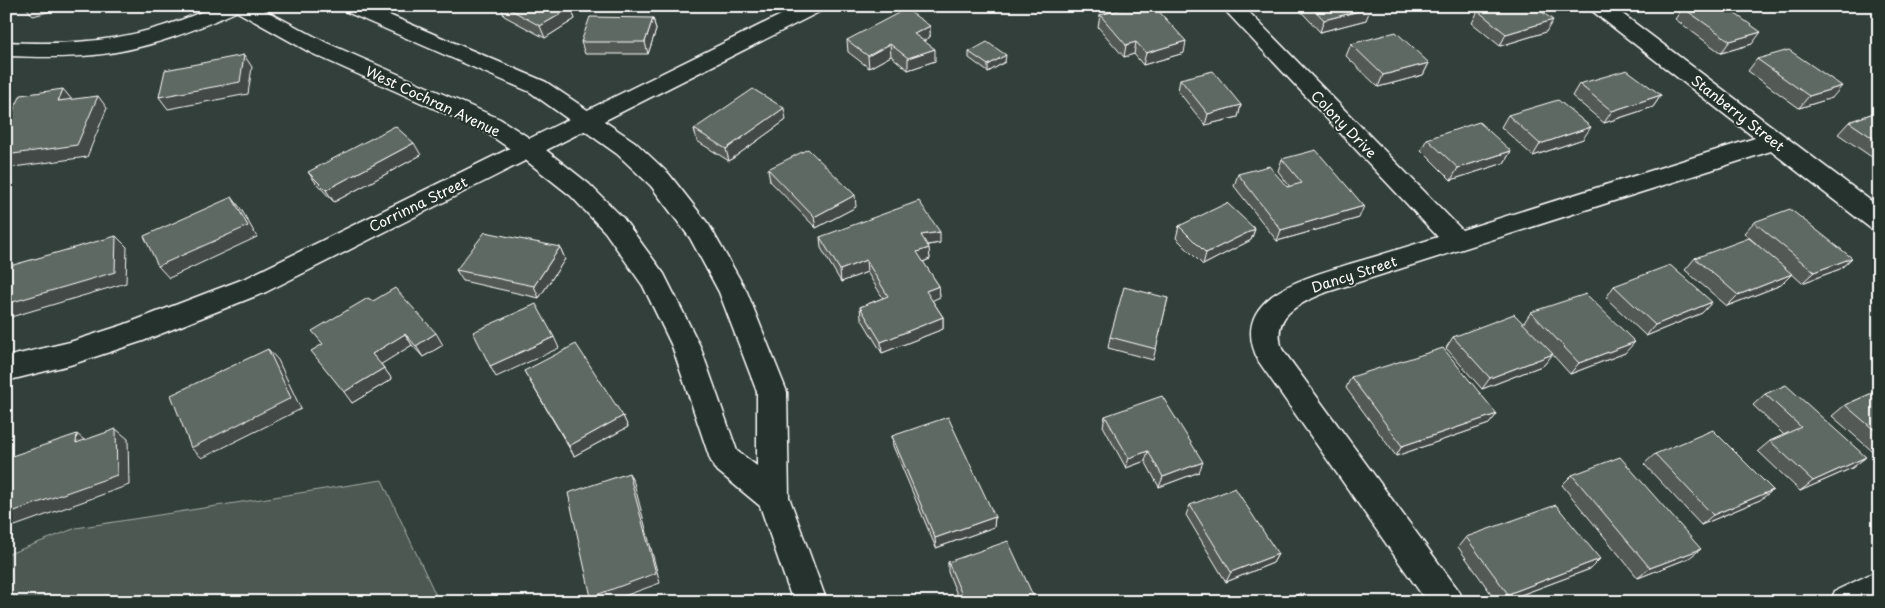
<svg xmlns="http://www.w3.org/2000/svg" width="1885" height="608" font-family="'Playpen Sans',sans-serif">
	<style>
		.green { fill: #4d5853; stroke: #a6aca9 }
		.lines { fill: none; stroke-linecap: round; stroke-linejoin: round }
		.street-casing { stroke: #fff; stroke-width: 3 }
		.secondary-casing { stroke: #fff; stroke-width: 3 }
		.street { fill: #26332d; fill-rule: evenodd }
		.secondary { fill: #26332d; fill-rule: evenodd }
		.wall { fill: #525a56; stroke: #fff }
		.shaded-wall { fill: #424a46; stroke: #fff }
		.building { fill: #5f6964; stroke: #fff }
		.labels { text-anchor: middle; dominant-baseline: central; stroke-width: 4; stroke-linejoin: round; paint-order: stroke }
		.street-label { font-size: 14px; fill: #fff; stroke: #26332d }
	</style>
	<rect width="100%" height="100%" fill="#333f3a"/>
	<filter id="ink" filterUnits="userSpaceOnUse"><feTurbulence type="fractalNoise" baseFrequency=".02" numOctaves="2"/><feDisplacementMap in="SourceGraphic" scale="10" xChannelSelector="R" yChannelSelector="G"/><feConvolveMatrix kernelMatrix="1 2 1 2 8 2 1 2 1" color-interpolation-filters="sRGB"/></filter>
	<g filter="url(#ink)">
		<path class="green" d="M382,480l57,122h-433v-47l70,-27z"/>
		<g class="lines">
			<g class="street-casing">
				<g id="street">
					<path d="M215,6h28l-3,4c-46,21 -95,40 -146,45 -29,3 -58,2 -88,1v-14c80,4 136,-3 209,-36z"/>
					<path d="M799,6h27l-3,4 -557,282 -123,49 -73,24 -64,16v-24l64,-15 53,-17 123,-47z"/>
					<path d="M1221,6h22l219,224 293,-92 -164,-128 -3,-4h24l267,201v23l-9,-2 -99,-77 -444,141c-28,12 -56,22 -45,57l177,242 5,11h-37l-168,-240c-34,-66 49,-85 94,-99 28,-8 56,-17 85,-26z"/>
					<path d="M1879,570v32h-49l5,-11z"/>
				</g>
			</g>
			<g class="secondary-casing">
				<path id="secondary" d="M231,6h26l70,37 173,76 37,24 52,41 34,34 41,56 36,72 37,105 20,15v-74l-38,-100 -29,-54 -39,-52 -34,-32 -87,-62 -188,-82 -3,-4h29l178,76 89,60 34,32 40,51 38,67 40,100 2,105 38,105h-34l-33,-96 -46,-38 -4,-9 -38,-113 -29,-60 -38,-54 -34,-36 -52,-41 -35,-24 -173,-78 -77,-43z"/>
			</g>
			<use href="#street" class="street"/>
			<use href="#secondary" class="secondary"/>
		</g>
		<g class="wall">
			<path d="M501,6h68l6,13 -30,19 -41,-22z"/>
			<path d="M1296,6h72l-2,14 -46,12z"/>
			<path d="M1851,6h15l-10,3z"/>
			<path d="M1683,8l69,36 -31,9 -46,-34z"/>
			<path d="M1478,11l68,21 -46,14 -28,-23z"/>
			<path d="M1100,15l84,38 -41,12 -9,-11 -10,3 -26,-30z"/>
			<path d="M653,18l3,12 -8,24h-63l-4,-12z"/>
			<path d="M930,26v11l-6,4 11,20 -27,9 -17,-14 -22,12 -21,-16 -1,-12z"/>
			<path d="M1351,44l78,19 -6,12 -45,12 -32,-31z"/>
			<path d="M969,52l36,10 -17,10 -19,-14z"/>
			<path d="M1757,59l75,39 -33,10 -51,-37z"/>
			<path d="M1180,79l61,26 -3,12 -33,8 -27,-34z"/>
			<path d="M1579,84l82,11 -8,12 -49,16 -32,-27z"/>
			<path d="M1879,111v51l-41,-28 11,-12z"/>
			<path d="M1508,115l75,24 -50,17 -32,-29z"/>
			<path d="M786,120l-57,41 -32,-20 -3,-12z"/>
			<path d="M1427,139l84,12 -7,12 -53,17 -30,-30z"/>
			<path d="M421,155l-87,47 -18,-19 -8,-11z"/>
			<path d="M1282,159l77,59 -82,23 -43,-55 4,-12 49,13h3l-12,-16z"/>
			<path d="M768,169l88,38 -40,21 -46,-47z"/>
			<path d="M1754,222l98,36 -12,11 -38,14 -10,-9 -11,11 -54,21 -42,-36 10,-12 64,-12 -15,-13z"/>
			<path d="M1179,226l76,3 -4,11 -48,25 -27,-27z"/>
			<path d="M820,237l120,6 -12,2 2,14 -7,3 16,24 1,11 -8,3 11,17v12l-61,24 -21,-35 -1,-11 23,-9 -16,-26 -26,10 -20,-34z"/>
			<path d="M560,247l5,12 -26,39 -76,-17 -7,-11z"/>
			<path d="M1614,286l98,16 -10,11 -56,23 -40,-38z"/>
			<path d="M1168,298l-15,62 -45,-12 2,-11z"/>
			<path d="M373,301l70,44 -20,12 -11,-12 -31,19 11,15 -40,24 -29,-59z"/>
			<path d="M1531,312l94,41 -55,21 -18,-20 -8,11 -62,24 -36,-41 7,-11 70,-13z"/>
			<path d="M524,371l99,45 5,11 -54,29z"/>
			<path d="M1351,377l146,37 -8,10 -93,32 -50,-68z"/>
			<path d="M1879,390v67l-47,-41 13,-11z"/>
			<path d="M1765,394l101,63 -14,11 -52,23 -42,-40 12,-10 14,-6 -31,-30z"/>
			<path d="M1105,416l94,56 -40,15 -14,-26 -19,7 -23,-42z"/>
			<path d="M892,436l103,81 -1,10 -58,21 -43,-102z"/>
			<path d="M1655,454l105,46 -59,25 -57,-61z"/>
			<path d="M1572,475l117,83 -51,20 -76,-93z"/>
			<path d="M1190,505l88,49 -5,9 -47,19 -40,-67z"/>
			<path d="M1466,537l134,22 -10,10 -88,33h-5l-39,-55z"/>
			<path d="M948,562l88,40h-76l-12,-30z"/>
		</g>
		<g class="shaded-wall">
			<path d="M25,6h45l-37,10z"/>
			<path d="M1859,6h7l-10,3z"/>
			<path d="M571,8l4,11 -30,19 -5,-12z"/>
			<path d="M1371,8l-5,12 -46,12 4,-12z"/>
			<path d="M653,18l3,12 -8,24 -3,-12z"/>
			<path d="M1553,20l-7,12 -46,14 6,-12z"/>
			<path d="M930,26v11l-16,9v-12z"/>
			<path d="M1761,32l-9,12 -31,9 9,-12z"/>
			<path d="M1186,41l-2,12 -41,12 3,-12z"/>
			<path d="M1136,42l-2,12 -10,3 2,-12z"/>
			<path d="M890,44l1,12 -22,12 -1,-12z"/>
			<path d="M935,49v12l-27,9v-12z"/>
			<path d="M244,55l8,12 -4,27 -80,15 -9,-12z"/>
			<path d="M1006,55l-1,7 -17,10v-7z"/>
			<path d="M1429,63l-6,12 -45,12 5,-12z"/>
			<path d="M1842,86l-10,12 -33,10 10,-12z"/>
			<path d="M63,89l10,12h-15z"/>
			<path d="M1661,95l-8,12 -49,16 8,-12z"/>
			<path d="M98,96l9,12 -20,49 -81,11v-13z"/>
			<path d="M1241,105l-3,12 -33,8 3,-11z"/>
			<path d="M784,108l2,12 -57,41 -3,-12z"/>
			<path d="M1591,127l-8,12 -50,17 7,-12z"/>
			<path d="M414,143l7,12 -87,47 -8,-12z"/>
			<path d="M1511,151l-7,12 -53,17 7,-12z"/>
			<path d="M855,195l1,12 -40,21 -2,-11z"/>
			<path d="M232,197l9,12 16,28 -88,41 -11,-12z"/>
			<path d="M1364,206l-5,12 -82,23 4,-11z"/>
			<path d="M1255,229l-4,11 -48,25 3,-12z"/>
			<path d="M940,232v11l-19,3v-11z"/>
			<path d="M116,236l11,11 -1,36 -115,34 -5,-4v-9z"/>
			<path d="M560,247l5,12 -26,39 -5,-12z"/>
			<path d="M929,248l1,11 -13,5v-12z"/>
			<path d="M1852,258l-12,11 -38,14 12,-11z"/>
			<path d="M866,260l1,12 -26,10 -1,-12z"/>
			<path d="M1792,274l-11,11 -54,21 11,-11z"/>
			<path d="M939,286l1,11 -13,6 -1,-12z"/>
			<path d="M1712,302l-10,11 -56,23 9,-11z"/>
			<path d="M943,317v12l-61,24 -1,-11z"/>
			<path d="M436,333l7,12 -20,12 -7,-11z"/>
			<path d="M405,334l7,11 -32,20 -8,-11z"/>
			<path d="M554,337l5,11 -63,29 -6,-11z"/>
			<path d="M1635,342l-10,11 -55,21 9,-11z"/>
			<path d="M268,349l10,11 23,49 -99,49 -11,-10z"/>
			<path d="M1553,354l-9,11 -62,24 8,-11z"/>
			<path d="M384,368l8,11 -40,24 -8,-11z"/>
			<path d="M1497,414l-8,10 -93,32 6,-10z"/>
			<path d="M623,416l5,11 -54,29 -5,-10z"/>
			<path d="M116,429l12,10 1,46 -114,41 -9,-5v-7z"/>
			<path d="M77,434l12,10 -13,-1z"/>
			<path d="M1148,451l-3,10 -19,7 3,-10z"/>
			<path d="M1866,457l-14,11 -52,23 13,-10z"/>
			<path d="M1203,462l-4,10 -40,15 4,-10z"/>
			<path d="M629,473l5,10 26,100 -52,19h-14l-3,-5z"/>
			<path d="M1773,490l-13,10 -59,25 12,-10z"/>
			<path d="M995,517l-1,10 -58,21 -1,-10z"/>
			<path d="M1701,549l-12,9 -51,20 12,-10z"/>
			<path d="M1278,554l-5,9 -47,19 5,-10z"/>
			<path d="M1600,559l-10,10 -88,33h-2l8,-8z"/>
		</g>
		<g class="building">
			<path d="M504,6h65l2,2 -31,18z"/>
			<path d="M1133,6h21l32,35 -40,12 -10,-11 -10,3 -26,-30z"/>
			<path d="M1311,6h57l3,2 -47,12z"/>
			<path d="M1494,6h40l19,14 -47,14 -28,-23z"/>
			<path d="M1688,6h36l37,26 -31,9 -47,-33z"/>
			<path d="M906,9l24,17 -16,8 21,15 -27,9 -18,-14 -22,12 -21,-16z"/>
			<path d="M590,17l63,1 -8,24h-64z"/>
			<path d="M1396,32l33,31 -46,12 -32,-31z"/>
			<path d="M987,42l19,13 -18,10 -19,-13z"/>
			<path d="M1789,50l53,36 -33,10 -52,-37z"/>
			<path d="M244,55l-4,27 -81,15 6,-27z"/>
			<path d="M1627,70l34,25 -49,16 -33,-27z"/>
			<path d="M1213,71l28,34 -33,9 -28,-35z"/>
			<path d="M63,89l-5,12 40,-5 -21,49 -71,10v-30l15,-30z"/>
			<path d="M753,89l31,19 -58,41 -32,-20z"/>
			<path d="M1558,100l33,27 -51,17 -32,-29z"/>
			<path d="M1879,111v31l-30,-20z"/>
			<path d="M1479,122l32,29 -53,17 -31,-29z"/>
			<path d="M395,126l19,17 -88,47 -18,-18z"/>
			<path d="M808,149l47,46 -41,22 -46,-48z"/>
			<path d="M1316,150l48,56 -83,24 -43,-56 31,-8 18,21 15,-4 -20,-24z"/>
			<path d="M232,197l16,29 -90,40 -14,-30z"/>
			<path d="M919,201l21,31 -19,3 8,13 -12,4 22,34 -13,5 17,26 -62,25 -21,-35 28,-11 -22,-36 -26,10 -20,-33z"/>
			<path d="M1227,203l28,26 -49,24 -27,-27z"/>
			<path d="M1790,209l62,49 -38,14 -60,-50z"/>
			<path d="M485,232l75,15 -26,39 -78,-16z"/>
			<path d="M116,236l-1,36 -109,32v-37z"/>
			<path d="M1749,238l43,36 -54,21 -43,-37z"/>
			<path d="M1670,265l42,37 -57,23 -41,-39z"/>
			<path d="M1124,287l44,11 -12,51 -46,-12z"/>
			<path d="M395,288l41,45 -20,13 -11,-12 -33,20 12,14 -40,24 -33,-41 12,-7 -11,-13 56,-33 5,3z"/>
			<path d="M1586,294l49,48 -56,21 -48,-51z"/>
			<path d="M536,304l18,33 -64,29 -17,-34z"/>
			<path d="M1514,314l39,40 -63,24 -37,-41z"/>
			<path d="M576,344l47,72 -54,30 -45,-75z"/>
			<path d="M1443,348l54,66 -95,32 -51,-69z"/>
			<path d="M268,349l23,49 -100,50 -20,-53z"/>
			<path d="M1786,385l80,72 -53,24 -43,-40 31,-14 -36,-33z"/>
			<path d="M1879,390v44l-34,-29z"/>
			<path d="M1162,396l41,66 -40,15 -15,-26 -19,7 -24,-42z"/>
			<path d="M948,417l47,100 -60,21 -43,-102z"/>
			<path d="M116,429l1,46 -111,39v-56l71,-24 -1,9z"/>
			<path d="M1713,430l60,60 -60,25 -58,-61z"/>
			<path d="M1620,457l81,92 -51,19 -78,-93z"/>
			<path d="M629,473l27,100 -65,24 -23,-104z"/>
			<path d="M1235,488l43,66 -47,18 -41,-67z"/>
			<path d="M1556,505l44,54 -92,35 -42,-57z"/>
			<path d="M1008,541l28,61h-71l-17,-40z"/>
			<path d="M1301,593l5,9h-27z"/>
		</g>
	</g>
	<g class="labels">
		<g class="street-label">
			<text transform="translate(433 101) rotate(25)">West Cochran Avenue</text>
			<text transform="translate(1738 113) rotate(38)">Stanberry Street</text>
			<text transform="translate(1344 124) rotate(46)">Colony Drive</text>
			<text transform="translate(418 204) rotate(-26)">Corrinna Street</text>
			<text transform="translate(1354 274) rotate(-18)">Dancy Street</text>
		</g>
	</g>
	<rect width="1885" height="608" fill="none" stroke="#26332d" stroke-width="25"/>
	<rect x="12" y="12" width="1860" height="583" fill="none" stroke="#fff" stroke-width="2" filter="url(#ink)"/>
</svg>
